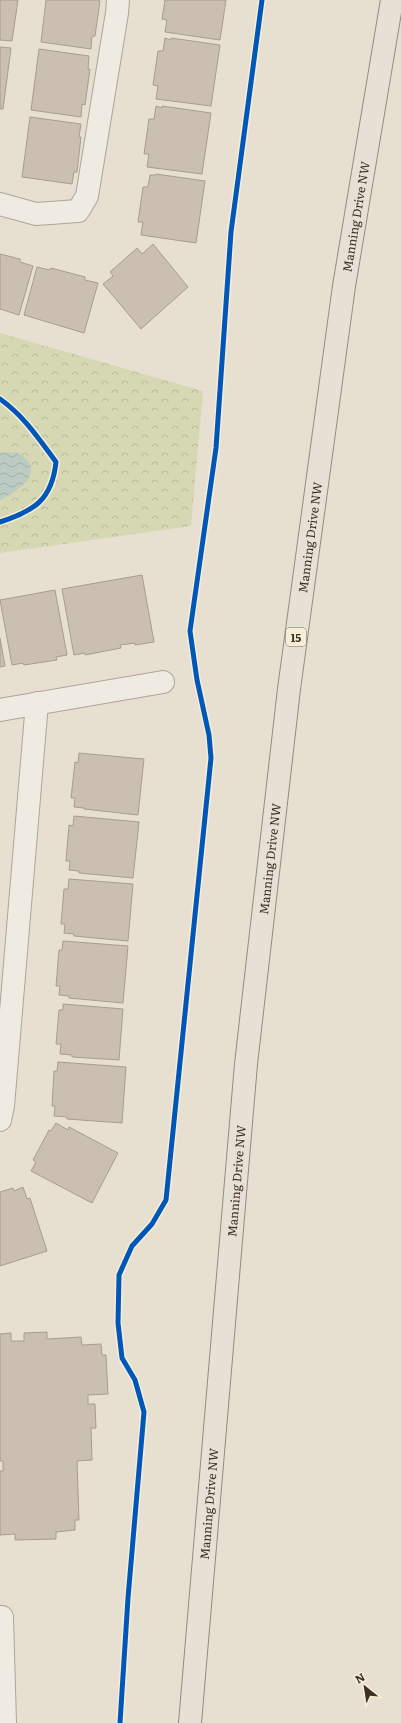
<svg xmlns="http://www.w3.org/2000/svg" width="401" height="1723" font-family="Literata,serif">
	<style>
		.forest { fill: url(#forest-crowns) }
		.water { fill: url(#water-waves) }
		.building { fill: #cbbfb2; stroke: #a89c90 }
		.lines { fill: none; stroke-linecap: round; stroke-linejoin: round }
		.minor-casing { stroke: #ada599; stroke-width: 24 }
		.major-casing { stroke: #928b80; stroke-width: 24 }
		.minor { stroke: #efebe3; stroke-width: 22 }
		.major { stroke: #e6e1d4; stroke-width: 22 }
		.cycleway-casing { stroke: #f7eed8; stroke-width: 8 }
		.cycleway { stroke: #0057b8; stroke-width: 5 }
		.labels { text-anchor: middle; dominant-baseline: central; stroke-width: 3; stroke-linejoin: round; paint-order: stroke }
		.shield { fill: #f7eed8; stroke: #756857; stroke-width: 1 }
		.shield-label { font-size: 11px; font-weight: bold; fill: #3d2e20 }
		.street-label { font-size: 12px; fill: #3d2e20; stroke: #f7eed8 }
	</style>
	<defs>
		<pattern id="forest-crowns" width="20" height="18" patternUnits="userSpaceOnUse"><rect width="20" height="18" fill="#d6d7b3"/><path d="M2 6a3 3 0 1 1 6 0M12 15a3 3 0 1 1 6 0" fill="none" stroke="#b9b99a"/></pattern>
		<pattern id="water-waves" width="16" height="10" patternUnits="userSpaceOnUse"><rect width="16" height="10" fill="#bcccc2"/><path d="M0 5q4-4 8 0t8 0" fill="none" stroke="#a2b0a6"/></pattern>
	</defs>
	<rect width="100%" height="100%" fill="#e7e0d1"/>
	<path class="forest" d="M0,333l203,58 -12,135 -191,27z"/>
	<path class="water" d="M16,452c3,2 7,4 10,7 17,17 -13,35 -26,41v-47z"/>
	<g class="building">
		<path d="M0,0h18l-6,41 -12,-1z"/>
		<path d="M46,0h52l2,1 -5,35h-3l-1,13 -50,-7z"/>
		<path d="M165,0h61l-6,40 -55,-8 2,-12 -5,-1z"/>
		<path d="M165,38l6,2v-2l49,7 -9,61 -55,-7 2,-13 -5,-1 5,-34h5z"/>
		<path d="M0,47l11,1 -8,61h-3z"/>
		<path d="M39,49l50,7 -1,13h2l-5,36 -3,-1 -1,13 -50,-7z"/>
		<path d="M156,106l6,2v-2l49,7 -9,61 -55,-7 2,-13h-5l5,-35h5z"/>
		<path d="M30,117l51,7 -2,13h2l-4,35h-3l-2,12 -50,-7z"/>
		<path d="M156,174l49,7 -9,62 -55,-8 2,-13h-5l5,-35h5l2,-12h6z"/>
		<path d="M153,244l35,43 -47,42 -38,-45 10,-8 -3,-4 27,-24 5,6z"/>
		<path d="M0,254l20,5v3l13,4 -14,49 -19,-6z"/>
		<path d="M37,267l13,3 1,-2 34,9v3l13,3 -14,50 -60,-18z"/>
		<path d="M142,575l12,67 -19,3v-2l-15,2 1,3 -36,7v-2l-11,2 -12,-66z"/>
		<path d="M55,590l12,65 -11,2 1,3 -33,5 -1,-2 -11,2 -12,-65z"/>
		<path d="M0,638l5,28 -5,1z"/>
		<path d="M79,753l65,6 -6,56 -54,-6v-1l-10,-1 1,-9h-4l4,-36 3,1z"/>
		<path d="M74,816l65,6 -6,56 -54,-5v-2l-10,-1 1,-9h-4l3,-36 4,1z"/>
		<path d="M69,879l64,5 -5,57 -54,-5v-2l-10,-1 1,-9h-4l3,-35h4z"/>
		<path d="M63,941l65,5 -5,57 -54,-5v-2l-10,-1 1,-9h-4l3,-36h3z"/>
		<path d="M63,1004l60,5 -4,51 -47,-3v-2l-12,-1 1,-10h-5l3,-34h4z"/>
		<path d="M58,1062l68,5 -4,56 -55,-4v-2l-13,-1 1,-10h-3l2,-35h3z"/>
		<path d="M56,1123l12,7 1,-3 49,26 -26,50 -61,-32 5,-9 -3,-2 16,-30 2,1z"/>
		<path d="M23,1187l4,12 3,-1 17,53 -47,15v-74l13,-4 1,3z"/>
		<path d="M47,1332v7l34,-2 1,8 19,-1 1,11h4l2,39 -20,1v9h7l1,24h-5l1,32 -15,1 2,59h-4v10l-19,2v7l-41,1v-6l-15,1v-64h3v-10h-3v-127l11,-1v8h13v-8z"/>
	</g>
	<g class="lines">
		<g class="minor-casing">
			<g id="minor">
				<path d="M0,204l36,10 42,-3 9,-15 30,-183 1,-13"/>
				<path d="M0,710l163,-28"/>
				<path d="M0,1120l3,-14 34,-403"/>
				<path d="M0,1617h2l3,106"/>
			</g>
		</g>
		<g class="major-casing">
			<g id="major">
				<path id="s1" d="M190,1723l56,-659 43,-375 55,-403 48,-286"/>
			</g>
		</g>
		<use href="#minor" class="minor"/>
		<use href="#major" class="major"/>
		<g class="cycleway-casing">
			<g id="cycleway">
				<path d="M0,399c24,17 39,40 56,63 -4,38 -22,49 -56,60"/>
				<path d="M120,1723l8,-125 16,-186 -9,-32 -13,-22 -4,-35 1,-48 13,-29 20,-22 14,-24 45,-442 -2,-23 -12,-55 -7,-49 26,-183 15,-216 31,-232"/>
			</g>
		</g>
		<use href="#cycleway" class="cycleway"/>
	</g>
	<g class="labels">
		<rect class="shield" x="286" y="628" width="20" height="18" rx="3"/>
		<g class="shield-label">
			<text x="296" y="637">15</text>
		</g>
		<g class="street-label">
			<text stroke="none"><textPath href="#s1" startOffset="1516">Manning Drive NW</textPath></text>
			<text stroke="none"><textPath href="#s1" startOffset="1192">Manning Drive NW</textPath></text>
			<text stroke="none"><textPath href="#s1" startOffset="868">Manning Drive NW</textPath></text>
			<text stroke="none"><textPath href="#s1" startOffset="544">Manning Drive NW</textPath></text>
			<text stroke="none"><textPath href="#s1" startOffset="220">Manning Drive NW</textPath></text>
		</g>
	</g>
	<g transform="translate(365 1687) rotate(330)" stroke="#f7eed8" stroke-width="3" paint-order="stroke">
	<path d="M0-3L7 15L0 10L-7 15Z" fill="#3d2e20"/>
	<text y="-6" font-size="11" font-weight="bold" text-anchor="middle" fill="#3d2e20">N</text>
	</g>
</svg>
